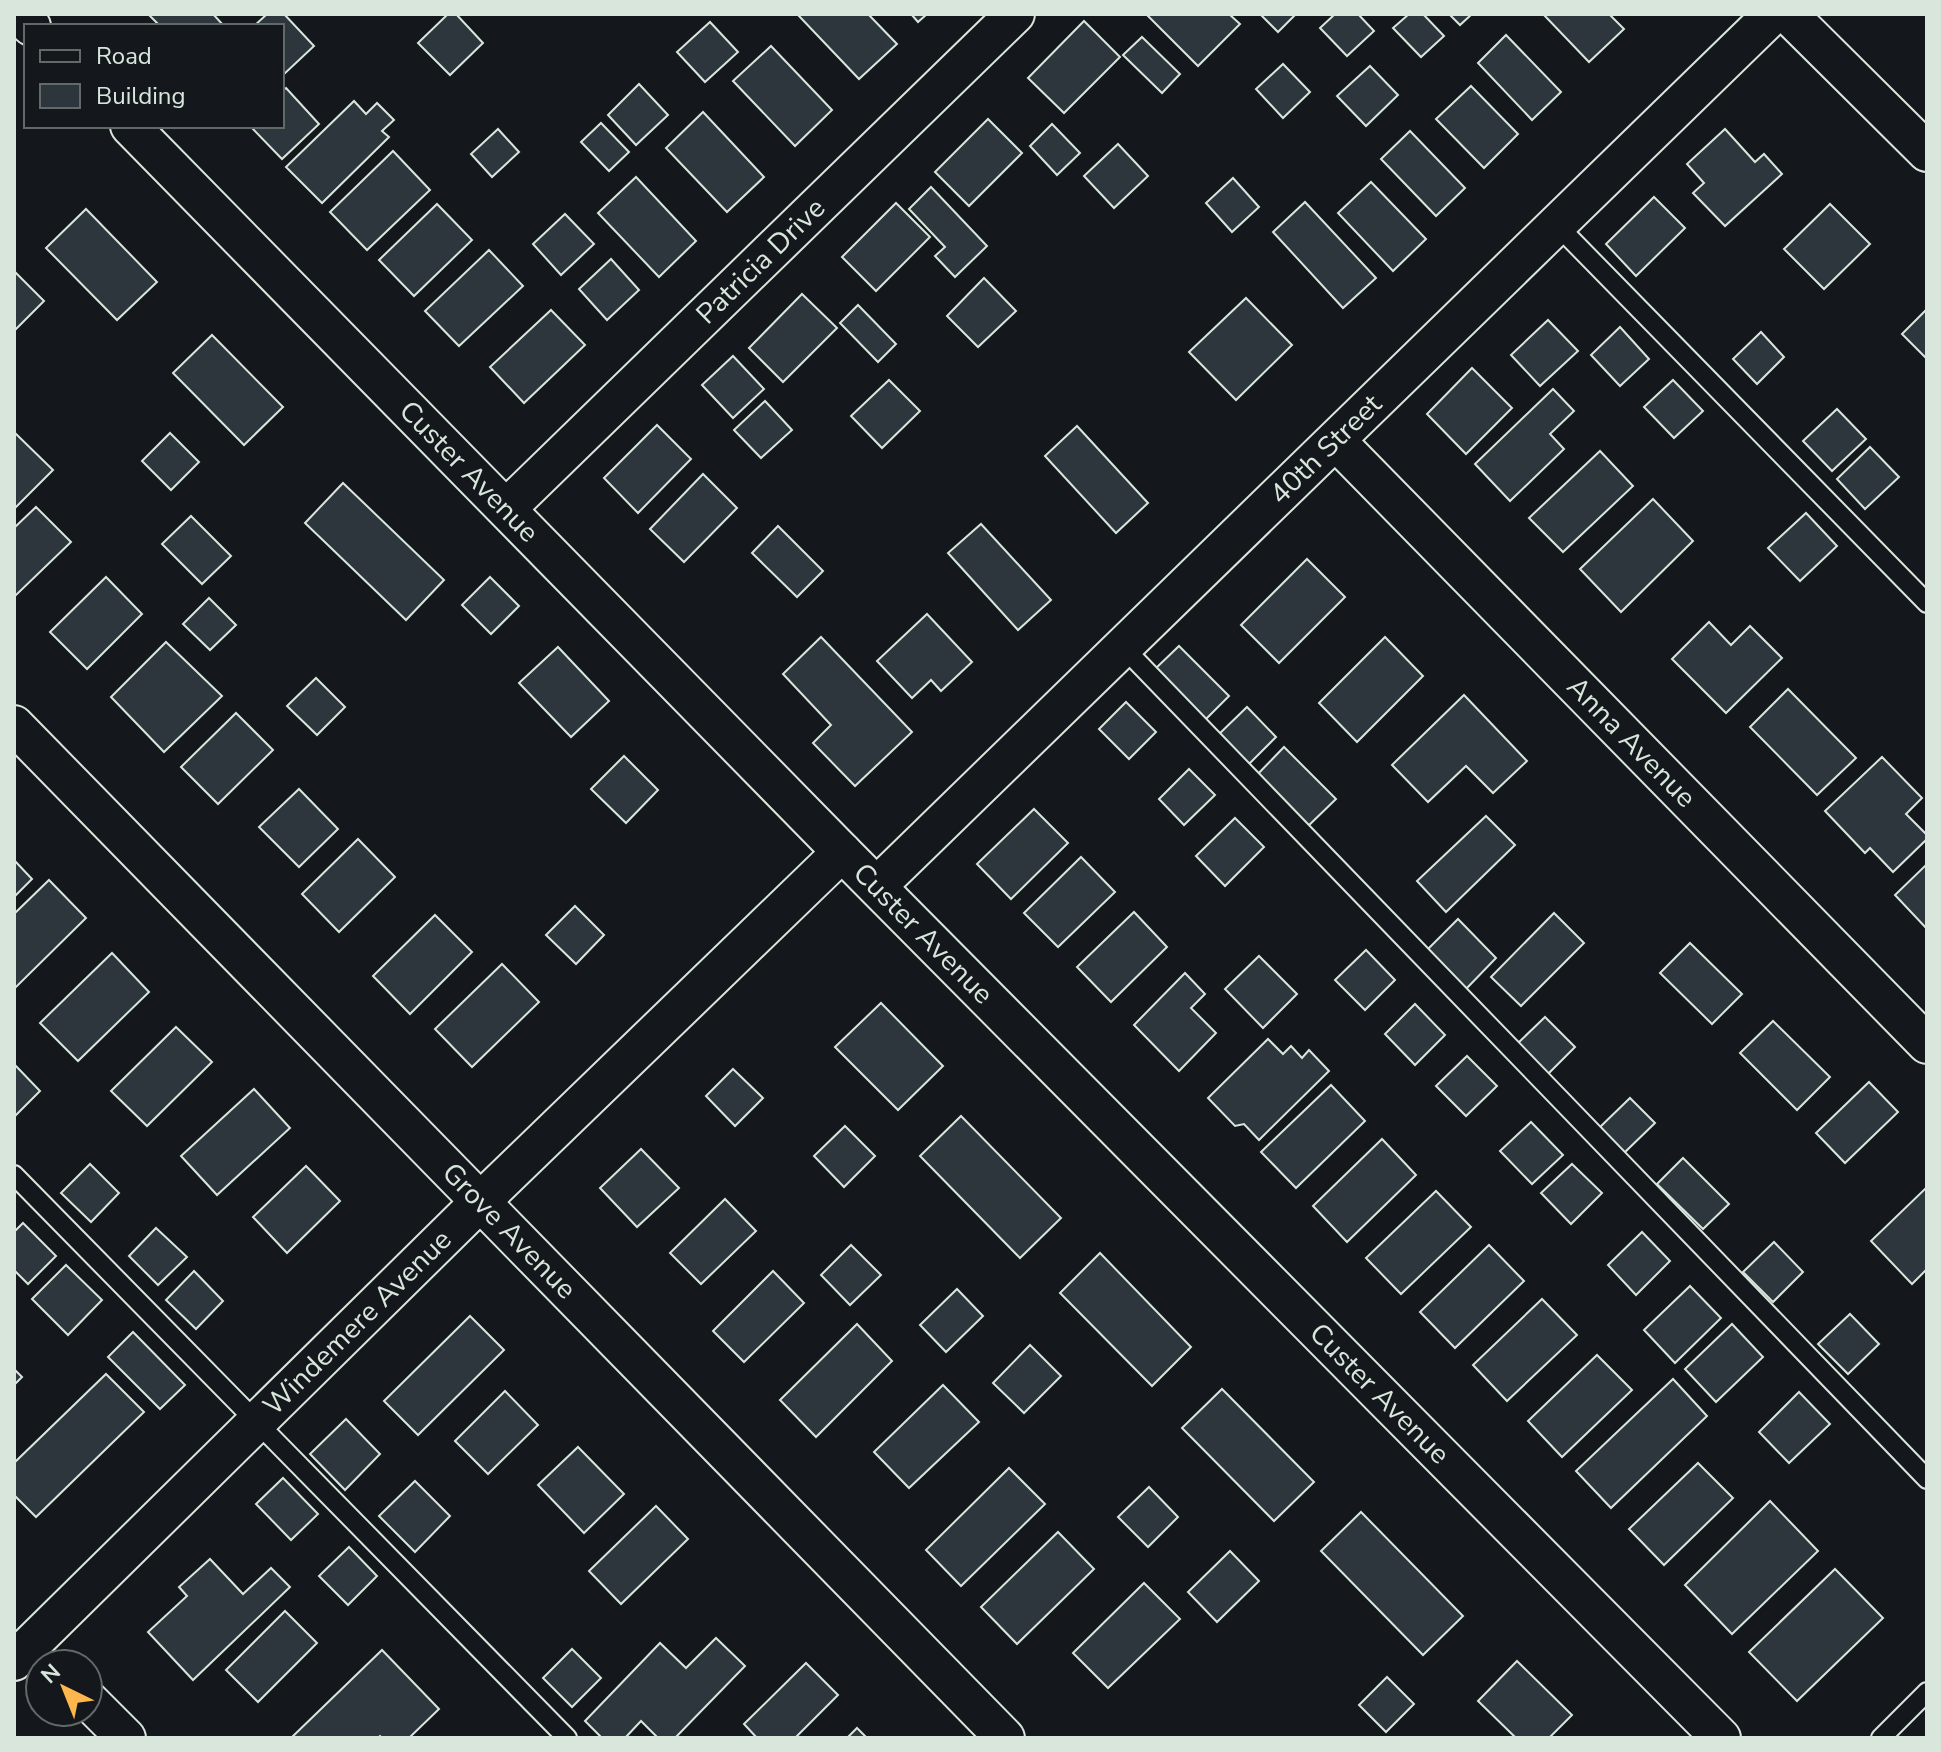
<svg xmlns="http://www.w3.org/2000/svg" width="1941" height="1752" font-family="'Nunito Sans',sans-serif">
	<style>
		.building { fill: #2c363c; stroke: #d8e6dc; stroke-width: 2 }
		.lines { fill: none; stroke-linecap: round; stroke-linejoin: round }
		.lane-casing { stroke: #d8e6dc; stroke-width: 22 }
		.street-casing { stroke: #d8e6dc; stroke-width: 42 }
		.lane { stroke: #14181c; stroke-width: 18 }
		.street { stroke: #14181c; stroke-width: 38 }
		.labels { text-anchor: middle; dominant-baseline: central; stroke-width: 6; stroke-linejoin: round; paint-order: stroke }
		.street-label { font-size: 28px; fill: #d8e6dc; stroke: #14181c }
	</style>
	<rect width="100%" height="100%" fill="#14181c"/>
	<g class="building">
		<path d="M152,14h61l11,12h-64l-10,-10z"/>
		<path d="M267,14h17l30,32 -32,30v-50h-28z"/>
		<path d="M448,14h8l27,29 -33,32 -32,-32z"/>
		<path d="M868,14l29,30 -38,35 -61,-64z"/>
		<path d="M911,14h16l-9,8z"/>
		<path d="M1146,14h83l11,10 -42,42z"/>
		<path d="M1260,14h36l-18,18z"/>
		<path d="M1335,14h23l16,17 -27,25 -27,-28z"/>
		<path d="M1409,14h14l21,22 -23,21 -28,-29z"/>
		<path d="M1449,14h23l-12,11z"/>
		<path d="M1543,14h66l15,15 -35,33z"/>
		<path d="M1084,21l36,36 -56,56 -36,-35z"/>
		<path d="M710,22l28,30 -33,30 -28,-30z"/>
		<path d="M1506,35l55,57 -29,28 -54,-57z"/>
		<path d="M1142,37l38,37 -18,19 -39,-38z"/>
		<path d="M771,46l61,64 -37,36 -62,-65z"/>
		<path d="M1283,64l27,28 -27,26 -27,-29z"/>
		<path d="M1370,66l28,29 -32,31 -29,-30z"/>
		<path d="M639,84l29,31 -32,30 -28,-30z"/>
		<path d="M1471,86l47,48 -34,34 -48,-49z"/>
		<path d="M286,88l33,36 -37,35 -32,-33h32v-35z"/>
		<path d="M354,101l12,13 11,-11 17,17 -12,11 7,6 -67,66 -36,-36z"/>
		<path d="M703,112l61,65 -37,35 -61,-64z"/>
		<path d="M988,119l34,34 -53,53 -34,-34z"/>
		<path d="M601,123l28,29 -20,19 -28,-29z"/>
		<path d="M1052,124l28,29 -23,22 -27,-29z"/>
		<path d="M498,129l21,23 -27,25 -21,-23z"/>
		<path d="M1725,129l30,33 9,-8 18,20 -57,52 -32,-33 11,-10 -17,-19z"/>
		<path d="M1410,131l55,57 -29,28 -55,-57z"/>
		<path d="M1118,144l30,32 -34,32 -30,-32z"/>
		<path d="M393,151l37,39 -63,60 -37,-38z"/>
		<path d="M636,177l60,64 -37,36 -61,-64z"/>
		<path d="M1233,178l26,29 -27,25 -26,-29z"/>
		<path d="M1371,182l55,57 -33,32 -55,-58z"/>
		<path d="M931,187l56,59 -32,31 -20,-21 10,-9 -36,-38z"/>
		<path d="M1654,197l31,31 -49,48 -30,-32z"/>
		<path d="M1305,202l71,76 -33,30 -70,-76z"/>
		<path d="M896,203l34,34 -54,54 -34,-34z"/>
		<path d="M437,204l35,36 -58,56 -35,-36z"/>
		<path d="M1830,204l40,40 -46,45 -40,-40z"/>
		<path d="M86,209l71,73 -40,38 -71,-72z"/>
		<path d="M565,214l29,30 -33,31 -28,-31z"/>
		<path d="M489,250l34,36 -64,60 -34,-35z"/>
		<path d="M611,259l28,31 -32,30 -28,-31z"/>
		<path d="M14,271l30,30 -28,28 -2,-2z"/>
		<path d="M984,278l32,33 -38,36 -31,-31z"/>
		<path d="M802,294l35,34 -54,54 -34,-34z"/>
		<path d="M1246,298l46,47 -56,55 -47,-48z"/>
		<path d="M858,305l38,39 -18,18 -38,-39z"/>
		<path d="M1927,309v50l-25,-25z"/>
		<path d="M551,310l34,35 -61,58 -34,-36z"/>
		<path d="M1548,320l30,31 -38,35 -29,-31z"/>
		<path d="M1620,327l29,32 -29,27 -29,-31z"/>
		<path d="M1761,332l23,25 -27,27 -24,-25z"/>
		<path d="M212,335l71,72 -39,38 -71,-72z"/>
		<path d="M733,356l31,33 -31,29 -31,-33z"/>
		<path d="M1472,368l40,40 -46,46 -39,-40z"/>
		<path d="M889,380l31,31 -38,37 -31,-32z"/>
		<path d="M1673,380l30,31 -29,27 -30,-31z"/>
		<path d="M1553,389l21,22 -24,23 14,15 -54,52 -35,-37z"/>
		<path d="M765,401l27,29 -31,28 -27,-28z"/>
		<path d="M1837,409l29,30 -34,32 -29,-30z"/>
		<path d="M657,425l34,34 -53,54 -34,-35z"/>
		<path d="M1077,426l71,77 -32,30 -71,-77z"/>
		<path d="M14,432l39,38 -39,39z"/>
		<path d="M170,433l29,29 -28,28 -29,-29z"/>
		<path d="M1870,447l29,30 -34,32 -28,-30z"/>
		<path d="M1600,451l33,35 -70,66 -34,-34z"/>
		<path d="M703,474l34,34 -53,54 -34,-33z"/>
		<path d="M343,483l101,97 -38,40 -101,-97z"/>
		<path d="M1653,499l40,42 -72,71 -41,-43z"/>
		<path d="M36,507l35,35 -57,55v-69z"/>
		<path d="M1806,513l31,33 -37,35 -32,-33z"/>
		<path d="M191,516l40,40 -29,28 -40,-40z"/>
		<path d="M981,524l70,76 -33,30 -70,-77z"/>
		<path d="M778,526l45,45 -26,26 -45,-44z"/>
		<path d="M1307,559l38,38 -66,66 -38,-38z"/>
		<path d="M106,577l36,37 -55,55 -37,-37z"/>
		<path d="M490,577l29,29 -28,28 -29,-29z"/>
		<path d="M209,598l27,27 -26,25 -27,-26z"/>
		<path d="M927,614l45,48 -31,29 -10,-11 -19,18 -35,-37z"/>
		<path d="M1709,622l22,23 19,-19 32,32 -56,55 -54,-54z"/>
		<path d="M821,637l91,95 -57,54 -42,-43 18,-18 -48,-51z"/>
		<path d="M1385,637l38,39 -66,66 -38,-39z"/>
		<path d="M166,642l56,54 -58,56 -53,-55z"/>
		<path d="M1179,646l50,50 -25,25 -50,-51z"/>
		<path d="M558,647l51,54 -38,36 -52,-54z"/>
		<path d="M316,678l29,29 -28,28 -30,-29z"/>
		<path d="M1788,689l68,69 -39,37 -67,-68z"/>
		<path d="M1464,695l63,66 -34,32 -27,-27 -38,36 -36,-37z"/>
		<path d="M1126,702l30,30 -27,27 -30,-30z"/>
		<path d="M1247,707l29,30 -30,30 -30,-30z"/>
		<path d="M236,713l37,37 -55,54 -37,-37z"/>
		<path d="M1284,747l52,52 -31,30 -51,-51z"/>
		<path d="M624,756l34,34 -32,33 -35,-34z"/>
		<path d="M1882,757l40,41 -16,16 21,21v4l-34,33 -23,-24 -5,5 -40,-42z"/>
		<path d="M1189,769l26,26 -31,30 -25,-26z"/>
		<path d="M299,789l39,40 -39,38 -40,-40z"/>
		<path d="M1034,809l34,34 -57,56 -34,-35z"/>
		<path d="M1486,816l29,29 -69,67 -29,-31z"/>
		<path d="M1235,818l29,29 -39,39 -29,-30z"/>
		<path d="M358,839l37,38 -56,55 -37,-38z"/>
		<path d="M1081,857l34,35 -57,55 -34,-34z"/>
		<path d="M14,860l18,19 -18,18z"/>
		<path d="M1927,864v65l-32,-34z"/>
		<path d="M49,880l37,38 -71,70 -1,-74z"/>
		<path d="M575,906l29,29 -28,29 -30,-29z"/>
		<path d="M1134,912l33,35 -56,55 -34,-35z"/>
		<path d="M1554,913l30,30 -63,63 -30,-29z"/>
		<path d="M435,915l37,37 -62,62 -37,-38z"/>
		<path d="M1458,919l38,39 -30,31 -39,-39z"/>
		<path d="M1690,943l52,51 -30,30 -52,-51z"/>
		<path d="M1366,950l29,30 -30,30 -30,-30z"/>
		<path d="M112,953l37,39 -71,69 -38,-38z"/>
		<path d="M1259,956l38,38 -34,34 -38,-39z"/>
		<path d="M502,964l37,38 -67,65 -37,-38z"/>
		<path d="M1185,973l20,21 -14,14 25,25 -37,38 -45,-46z"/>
		<path d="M881,1003l62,63 -45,44 -63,-63z"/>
		<path d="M1415,1004l30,31 -30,30 -30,-31z"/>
		<path d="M1545,1017l30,30 -28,28 -30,-31z"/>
		<path d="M1773,1021l57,56 -33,33 -57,-57z"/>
		<path d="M176,1027l36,35 -65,64 -36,-35z"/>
		<path d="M1268,1039l15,15 8,-8 11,12 7,-8 20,21 -70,69 -15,-16 -9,2 -27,-28z"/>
		<path d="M1467,1056l30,30 -31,30 -30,-30z"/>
		<path d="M14,1064l26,27 -26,26z"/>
		<path d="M733,1069l30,29 -28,28 -29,-30z"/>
		<path d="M1869,1082l29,30 -53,51 -29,-30z"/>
		<path d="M1331,1085l34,36 -69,67 -35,-36z"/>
		<path d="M254,1089l36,39 -73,67 -36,-39z"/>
		<path d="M1630,1098l25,25 -31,30 -25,-25z"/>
		<path d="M961,1116l100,102 -41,40 -100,-102z"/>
		<path d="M1531,1122l32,33 -31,29 -32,-33z"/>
		<path d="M845,1126l30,30 -31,31 -30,-31z"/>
		<path d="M1382,1139l34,36 -69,67 -34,-36z"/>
		<path d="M641,1149l38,39 -42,39 -37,-39z"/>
		<path d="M1683,1158l46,46 -26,25 -46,-45z"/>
		<path d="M90,1164l29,29 -28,29 -30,-29z"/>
		<path d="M1572,1164l30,29 -31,31 -30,-31z"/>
		<path d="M306,1166l34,35 -53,52 -34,-36z"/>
		<path d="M1927,1187v82l-15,15 -41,-43z"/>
		<path d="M1436,1191l35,36 -70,67 -35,-36z"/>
		<path d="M725,1199l31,32 -55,53 -31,-31z"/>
		<path d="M23,1223l33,33 -28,28 -14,-14v-38z"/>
		<path d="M156,1228l31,29 -29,28 -29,-29z"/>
		<path d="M1642,1232l28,29 -34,34 -28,-30z"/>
		<path d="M1774,1242l29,30 -30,30 -30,-30z"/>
		<path d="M851,1245l30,30 -31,30 -29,-30z"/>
		<path d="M1489,1245l35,36 -69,67 -35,-36z"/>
		<path d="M1100,1253l91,94 -39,39 -92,-93z"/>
		<path d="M66,1265l36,35 -34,35 -36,-36z"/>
		<path d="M194,1271l29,30 -27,28 -30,-29z"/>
		<path d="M773,1271l31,32 -60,59 -31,-31z"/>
		<path d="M1690,1286l31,32 -46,45 -31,-33z"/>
		<path d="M957,1289l26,27 -37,36 -26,-27z"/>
		<path d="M1542,1299l35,36 -70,66 -34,-36z"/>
		<path d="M1850,1314l29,30 -31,30 -30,-30z"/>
		<path d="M470,1316l34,34 -86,85 -34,-34z"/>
		<path d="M857,1324l35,37 -76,76 -36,-37z"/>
		<path d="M1732,1324l31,33 -47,45 -31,-33z"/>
		<path d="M133,1332l52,53 -25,24 -52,-52z"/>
		<path d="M1030,1345l31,31 -37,37 -31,-30z"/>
		<path d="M1597,1355l35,35 -70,67 -34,-36z"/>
		<path d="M14,1369l8,8 -8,8z"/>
		<path d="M106,1374l38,38 -108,105 -22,-22v-32z"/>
		<path d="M1673,1379l34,37 -96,92 -35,-37z"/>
		<path d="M943,1385l36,37 -70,66 -35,-36z"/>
		<path d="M1222,1389l92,93 -40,39 -92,-93z"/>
		<path d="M505,1391l33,34 -50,49 -33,-33z"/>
		<path d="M1799,1392l31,32 -41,39 -30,-31z"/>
		<path d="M346,1419l34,35 -35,36 -35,-36z"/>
		<path d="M578,1447l46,47 -40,39 -46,-48z"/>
		<path d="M1698,1463l35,35 -69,67 -35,-36z"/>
		<path d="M1009,1468l36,36 -84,82 -35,-36z"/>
		<path d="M283,1478l35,36 -27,26 -35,-36z"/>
		<path d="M415,1481l35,35 -35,36 -36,-36z"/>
		<path d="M1149,1487l29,30 -30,30 -30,-30z"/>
		<path d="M1770,1501l48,50 -86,83 -47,-49z"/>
		<path d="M656,1506l32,33 -67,65 -32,-33z"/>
		<path d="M1361,1512l102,104 -40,39 -102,-104z"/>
		<path d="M1058,1532l36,37 -77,75 -36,-37z"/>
		<path d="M349,1547l28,29 -29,29 -29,-29z"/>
		<path d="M1230,1551l29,30 -42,41 -29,-30z"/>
		<path d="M210,1559l33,35 28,-26 19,19 -97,93 -45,-48 39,-36 -8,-9z"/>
		<path d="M1835,1569l48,49 -86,83 -48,-49z"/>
		<path d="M1144,1583l36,36 -72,69 -35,-35z"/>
		<path d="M285,1611l32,32 -59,59 -32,-32z"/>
		<path d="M716,1638l29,28 -70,72h-17l-17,-17 -16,17h-23l-17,-17 75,-78 26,25z"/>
		<path d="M572,1649l29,29 -29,29 -29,-29z"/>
		<path d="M382,1650l57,59 -30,29h-26l-3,-2 -2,2h-87z"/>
		<path d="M1517,1661l55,54 -23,23h-33l-38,-37z"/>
		<path d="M806,1663l32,32 -43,43h-38l-13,-14z"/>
		<path d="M1387,1677l27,27 -28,28 -27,-27z"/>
		<path d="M857,1728l10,10h-20z"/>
	</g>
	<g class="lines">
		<g class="lane-casing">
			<g id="lane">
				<path d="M1557,225l370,378"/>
				<path d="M1123,647l804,832"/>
				<path d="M14,1175l553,563"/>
				<path d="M1881,1738l46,-46"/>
			</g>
		</g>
		<g class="street-casing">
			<g id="street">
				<path d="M19,14l12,12"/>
				<path d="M1788,14l139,138"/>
				<path id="s1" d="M130,126l712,726 879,886"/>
				<path id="s2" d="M1336,441l591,603"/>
				<path id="s3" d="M507,508l508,-494"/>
				<path id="s4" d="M14,725l991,1013"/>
				<path id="s5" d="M877,886l896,-872"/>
				<path id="s6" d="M14,1661l467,-460 361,-349"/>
				<path d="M88,1700l38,38"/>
			</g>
		</g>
		<use href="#lane" class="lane"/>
		<use href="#street" class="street"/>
	</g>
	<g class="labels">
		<g class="street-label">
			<text stroke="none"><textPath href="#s3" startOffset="354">Patricia Drive</textPath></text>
			<text stroke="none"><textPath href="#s5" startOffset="626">40th Street</textPath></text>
			<text stroke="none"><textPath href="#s1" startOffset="484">Custer Avenue</textPath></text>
			<text stroke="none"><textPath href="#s2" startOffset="422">Anna Avenue</textPath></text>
			<text stroke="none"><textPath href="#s1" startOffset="1132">Custer Avenue</textPath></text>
			<text stroke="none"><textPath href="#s4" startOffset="708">Grove Avenue</textPath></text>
			<text stroke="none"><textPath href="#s6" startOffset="482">Windemere Avenue</textPath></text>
			<text stroke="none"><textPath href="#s1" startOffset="1780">Custer Avenue</textPath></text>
		</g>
	</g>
	<rect width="1941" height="1752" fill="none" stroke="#d8e6dc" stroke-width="32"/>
	<rect x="24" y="24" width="260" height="104" fill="#14181c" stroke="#626a69" stroke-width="2"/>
	<rect x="40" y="50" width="40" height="12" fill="#14181c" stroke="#626a69" stroke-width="2"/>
	<text x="96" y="64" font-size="24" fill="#d8e6dc">Road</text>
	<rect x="40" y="84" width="40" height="24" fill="#2c363c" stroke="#626a69" stroke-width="2"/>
	<text x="96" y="104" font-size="24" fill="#d8e6dc">Building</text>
	<g transform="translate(64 1688) rotate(317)"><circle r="38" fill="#14181c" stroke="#626a69" stroke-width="2"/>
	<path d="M0-6L14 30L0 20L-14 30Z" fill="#ffb74d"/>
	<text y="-12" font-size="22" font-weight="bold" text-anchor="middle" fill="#d8e6dc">N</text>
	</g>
</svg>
